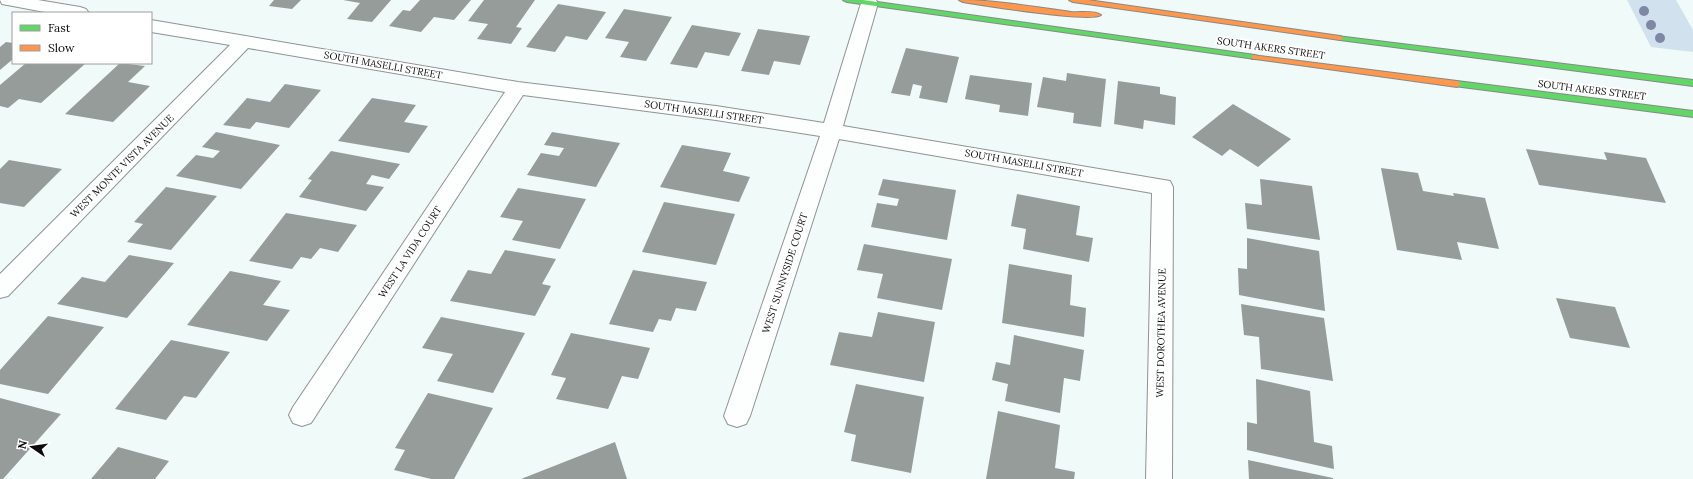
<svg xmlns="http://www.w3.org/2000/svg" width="1693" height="479" font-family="Lora,serif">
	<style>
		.green { fill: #d1e1ee }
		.building { fill: #969c9a }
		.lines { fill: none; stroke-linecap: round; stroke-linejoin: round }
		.street-casing { stroke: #8f9392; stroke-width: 2 }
		.fast-casing { stroke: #858a89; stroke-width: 2 }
		.slow-casing { stroke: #858a89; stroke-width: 2 }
		.street { fill: #fdfefe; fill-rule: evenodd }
		.fast { fill: #63d668; fill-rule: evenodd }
		.slow { fill: #ff974d; fill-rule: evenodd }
		.tree { fill: #7e87a4 }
		.labels { text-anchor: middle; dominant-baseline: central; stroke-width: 4; stroke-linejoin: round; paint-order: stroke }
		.street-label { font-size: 10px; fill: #0c0c0c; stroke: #fff }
	</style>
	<rect width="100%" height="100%" fill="#f0faf8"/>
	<path class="green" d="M1627,0h49l17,30v22l-42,-5z"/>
	<g class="building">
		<path d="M274,0h27l-9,9 -23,-3z"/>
		<path d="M343,0h48l-19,22 -25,-3 13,-16z"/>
		<path d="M420,0h51l-17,20 -20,-3 -13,15 -32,-6 14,-16 7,1z"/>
		<path d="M484,0h51l-19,27 6,1 -11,16 -34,-5 11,-15 -20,-3z"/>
		<path d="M558,4l48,8 -19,28 -21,-4 -11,16 -29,-5z"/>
		<path d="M624,9l48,8 -26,44 -26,-4 9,-15 -24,-4z"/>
		<path d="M692,25l49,8 -12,23 -24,-4 -8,16 -27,-4z"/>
		<path d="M758,29l52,7 -10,29 -26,-4 -5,14 -28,-4z"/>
		<path d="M6,42l7,1v16l-13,11v-23z"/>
		<path d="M906,48l53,9 -12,46 -28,-5 3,-12 -9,-2 -3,12 -19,-3z"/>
		<path d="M26,63h60l-45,40 -22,-4 -11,9 -8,-2v-21z"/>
		<path d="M120,63l25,3 -17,16 22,4 -37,36 -48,-8z"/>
		<path d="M1067,73l39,6 -5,48 -28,-4 1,-10 -37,-6 6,-30 23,4z"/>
		<path d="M970,75l62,8 -4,33 -29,-4 1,-7 -35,-6z"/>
		<path d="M1118,81l42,6v7l16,3 -1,28 -31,-5 -1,9 -29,-5z"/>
		<path d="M285,84l36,6 -32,38 -33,-6 -6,7 -27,-4 24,-27 23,4z"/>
		<path d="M372,98l44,7 -12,17 24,4 -19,27 -71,-12z"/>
		<path d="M1233,104l58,35 -33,28 -28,-18 -8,7 -30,-19z"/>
		<path d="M216,132l64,13 -39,44 -65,-13 20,-21 17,3 7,-7 -18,-4z"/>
		<path d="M552,132l68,11 -24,44 -69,-12 14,-22 18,3 5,-8 -20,-3z"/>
		<path d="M682,145l49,8 -8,18 27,6 -11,25 -79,-15z"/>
		<path d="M1526,149l81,11 -3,-8 42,6 20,45 -127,-18z"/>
		<path d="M331,151l69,13 -11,15 -17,-4 -6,9 18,3 -18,24 -67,-14 13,-17 -4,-1z"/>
		<path d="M9,160l53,9 -38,38 -24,-4v-34z"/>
		<path d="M1381,168l37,5 5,18 31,5 -1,-3 32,5 14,51 -42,-7 5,18 -65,-10z"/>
		<path d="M883,179l73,11 -9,50 -76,-13 6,-24 20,3 2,-7 -21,-4z"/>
		<path d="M1260,179l52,7 8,54 -73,-11 -2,-26 17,2z"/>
		<path d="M166,187l51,9 -46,54 -44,-8 16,-18 -9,-2z"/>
		<path d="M518,188l68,11 -26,50 -48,-9 11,-19 -23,-4z"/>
		<path d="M1017,194l63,12 -4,29 17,3 -4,24 -66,-13 3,-20 -15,-3z"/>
		<path d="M664,202l71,12 -19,51 -74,-13z"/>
		<path d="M286,213l71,12 -19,27 -18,-4 -9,11 -10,-2 -9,12 -43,-8z"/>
		<path d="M1247,238l72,13 6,60 -86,-16 -1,-27 9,1z"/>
		<path d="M864,244l88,15 -10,51 -65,-12 6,-24 -26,-4z"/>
		<path d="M505,250l51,9 -14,25 9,2 -16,30 -85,-15 18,-31 23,4z"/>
		<path d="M129,255l45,8 -47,55 -70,-14 25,-27 23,5z"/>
		<path d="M1009,264l63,11 -2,30 16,3 -2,29 -82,-14z"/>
		<path d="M633,270l74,12 -11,29 -20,-3 -5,13 -12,-2 -6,13 -44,-8z"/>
		<path d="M230,271l51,10 -18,24 27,5 -23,31 -80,-16z"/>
		<path d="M1556,298l59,9 15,41 -60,-10z"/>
		<path d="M1241,304l83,14 9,63 -72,-12 -2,-32 -15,-2z"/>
		<path d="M878,312l57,10 -11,60 -94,-17 9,-33 33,5z"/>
		<path d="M48,316l56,11 -56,67 -48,-10v-14z"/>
		<path d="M441,317l84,16 -32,60 -56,-12 16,-27 -31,-6z"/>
		<path d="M571,333l79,15 -12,31 -16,-3 -14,33 -52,-10 10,-21 -15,-3z"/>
		<path d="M1014,335l70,15 -4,31 -16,-3 -4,35 -55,-12 3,-17 -16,-4 4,-18 14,3z"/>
		<path d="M171,340l59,12 -34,46 -12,-2 -18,24 -51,-11z"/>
		<path d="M1256,379l54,12 4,51 18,4 2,23 -87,-19v-28l10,2z"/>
		<path d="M856,384l68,13 -13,76 -60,-12 5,-26 -12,-3z"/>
		<path d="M428,393l65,15 -39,71h-23l-37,-9 11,-20 -10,-2z"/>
		<path d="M0,398l61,16 -58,65h-3z"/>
		<path d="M998,411l62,14 -5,43 20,4 -1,7h-88z"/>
		<path d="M615,442l12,37h-106z"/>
		<path d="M118,447l51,14 -14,18h-64z"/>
		<path d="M1248,460l85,18v1h-84z"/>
	</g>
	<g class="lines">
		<g class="street-casing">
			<g id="street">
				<path d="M0,0h38l42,7 6,2 3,4h-39l-48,-9z"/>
				<path d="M862,0h14l2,3 -35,123 327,55 3,6 -1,292h-26l6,-286 -313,-54 -89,277 -4,8 -9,3 -9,-3 -4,-8 96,-280 -104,-16 -193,-25 -212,328 -9,3 -9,-3 -4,-8 4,-8 212,-315 -257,-44 -240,248 -8,2v-24l230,-229 -79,-13v-12l367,62 198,24 108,17z"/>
			</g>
		</g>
		<g class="fast-casing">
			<g id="fast">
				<path d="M843,0h20l392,55 4,2 -4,2 -408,-57z"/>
				<path d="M1337,36l356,44v6l-353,-46 -4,-2z"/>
				<path d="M1457,81l236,30v6l-239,-31 -1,-2z"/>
			</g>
		</g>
		<g class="slow-casing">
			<g id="slow">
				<path d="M959,0c38,0 75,7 112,12 8,1 23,-2 30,3 -10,8 -119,-10 -138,-13z"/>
				<path d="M1069,0h19l252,36 4,2 -4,2 -267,-38z"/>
				<path d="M1252,55l205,26 4,3 -4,3 -202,-28h-3z"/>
			</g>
		</g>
		<use href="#street" class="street"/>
		<use href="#fast" class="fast"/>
		<use href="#slow" class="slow"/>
	</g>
	<g class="tree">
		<circle cx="1644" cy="11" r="5"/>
		<circle cx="1651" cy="25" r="5"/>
		<circle cx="1660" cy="38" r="5"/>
	</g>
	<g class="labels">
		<g class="street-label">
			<text transform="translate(1271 48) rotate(8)">SOUTH AKERS STREET</text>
			<text transform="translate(383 65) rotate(10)">SOUTH MASELLI STREET</text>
			<text transform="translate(1592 90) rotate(7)">SOUTH AKERS STREET</text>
			<text transform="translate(704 112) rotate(8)">SOUTH MASELLI STREET</text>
			<text transform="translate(1024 163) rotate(10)">SOUTH MASELLI STREET</text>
			<text transform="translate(122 166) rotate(-45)">WEST MONTE VISTA AVENUE</text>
			<text transform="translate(410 252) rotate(-57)">WEST LA VIDA COURT</text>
			<text transform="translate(785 273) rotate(-72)">WEST SUNNYSIDE COURT</text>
			<text transform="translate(1161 333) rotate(-89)">WEST DOROTHEA AVENUE</text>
		</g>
	</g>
	<rect x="12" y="12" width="140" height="52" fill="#ffffff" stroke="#9e9e9e"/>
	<rect x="20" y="25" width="20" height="6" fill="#63d668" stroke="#9e9e9e"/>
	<text x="48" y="32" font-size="12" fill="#0c0c0c">Fast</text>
	<rect x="20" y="45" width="20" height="6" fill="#ff974d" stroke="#9e9e9e"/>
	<text x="48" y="52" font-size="12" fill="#0c0c0c">Slow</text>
	<g transform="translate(32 447) rotate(283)" stroke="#ffffff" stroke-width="3" paint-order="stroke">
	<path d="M0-3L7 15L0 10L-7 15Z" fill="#0c0c0c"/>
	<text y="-6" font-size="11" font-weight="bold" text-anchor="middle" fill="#0c0c0c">N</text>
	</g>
</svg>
